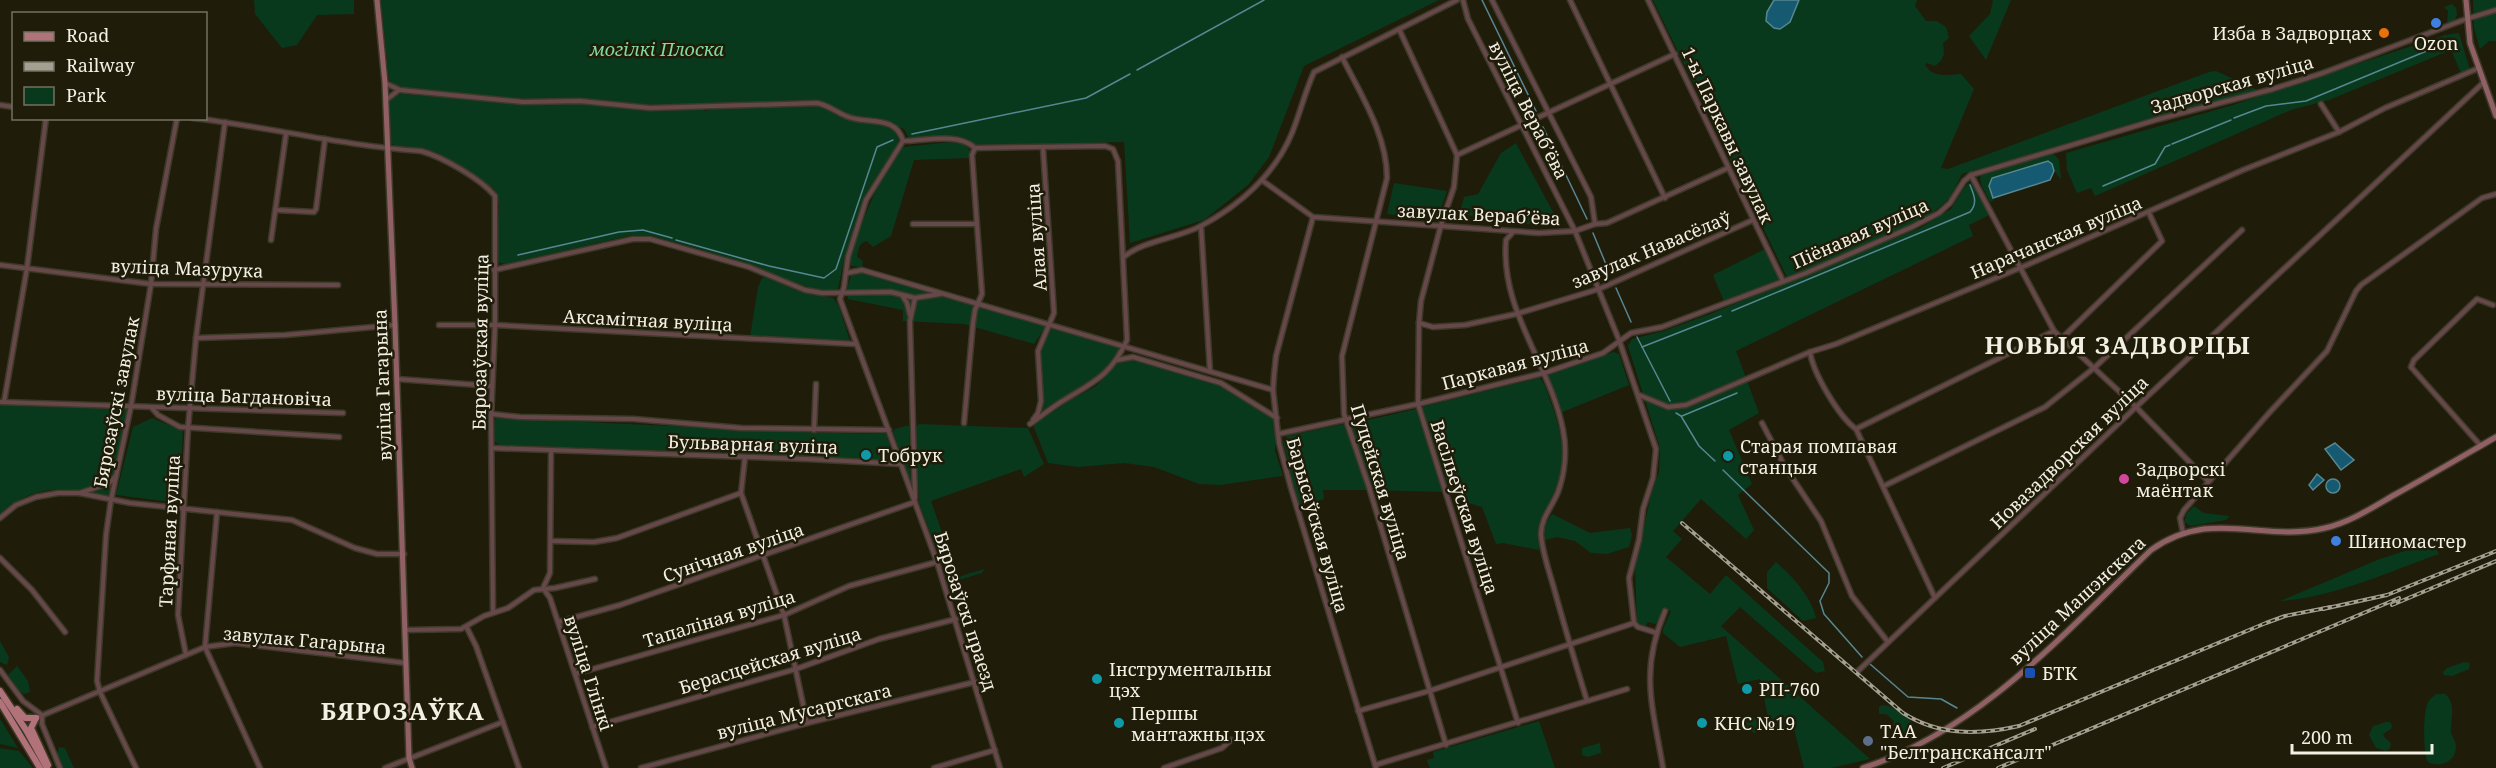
<svg xmlns="http://www.w3.org/2000/svg" width="2496" height="768" font-family="'Noto Serif',serif">
	<style>
		.green { fill: #08391c }
		.water { fill: #155a70; stroke: #578792; stroke-width: 1.5 }
		.lines { fill: none; stroke-linecap: round; stroke-linejoin: round }
		.stream { stroke: #578792; stroke-width: 1.5 }
		.street-casing { stroke: #3d3a28; stroke-width: 7 }
		.secondary-casing { stroke: #3d3a28; stroke-width: 8 }
		.primary-casing { stroke: #3d3a28; stroke-width: 9 }
		.street { stroke: #66484a; stroke-width: 4 }
		.secondary { stroke: #906065; stroke-width: 5 }
		.primary { stroke: #b17279; stroke-width: 6 }
		.rail-casing { stroke: #a39f91; stroke-width: 4 }
		.rail { stroke: #201c0a; stroke-width: 1.5; stroke-dasharray: 4.5; stroke-linecap: butt }
		.shop-dot { fill: #3f7fe0; stroke: #201c0a; stroke-width: 2 }
		.food-dot { fill: #e8710a; stroke: #201c0a; stroke-width: 2 }
		.culture-dot { fill: #0f9aa8; stroke: #201c0a; stroke-width: 2 }
		.hotel-dot { fill: #d1479c; stroke: #201c0a; stroke-width: 2 }
		.transit-dot { fill: #1a4fb4; stroke: #201c0a; stroke-width: 2 }
		.service-dot { fill: #5c6f8a; stroke: #201c0a; stroke-width: 2 }
		.labels { text-anchor: middle; dominant-baseline: central; stroke-width: 5; stroke-linejoin: round; paint-order: stroke }
		.poi-label { font-size: 18px; fill: #f2efe3; stroke: #201c0a; text-anchor: start }
		.park-label { font-size: 18px; font-style: italic; fill: #82db9d; stroke: #201c0a }
		.street-label { font-size: 18px; fill: #f2efe3; stroke: #201c0a }
		.district-label { font-size: 24px; font-weight: bold; letter-spacing: 1.5px; fill: #f2efe3; stroke: #201c0a }
	</style>
	<rect width="100%" height="100%" fill="#201c0a"/>
	<g class="green">
		<path d="M254,0h100v14l-37,1 -20,30 -15,3 -27,-34z"/>
		<path d="M381,0h1058l-135,66 -35,91 -21,28 -44,35 -74,23 -6,-101 -145,4c-22,-12 -45,-9 -70,-8l-5,-9 -16,-7 -11,-4 -29,-3 -29,-15 -115,4v7l16,-4 96,-3 29,15 30,4 15,5 7,5 2,11 -36,58 -19,58 -6,29c-25,7 -67,-18 -92,-26 -32,-10 -65,-19 -97,-28h-17l-126,29 -6,-1 -4,-4 3,-54 -5,-16 -57,-36 -12,-4 -30,-3 -5,-4 -2,-39c4,-7 8,-9 16,-9l119,10 58,-1 73,7 2,-5 -48,-4 -82,-2 -124,-10 -13,-9z"/>
		<path d="M1653,0h264l-2,6 11,15h11l9,6 3,11 -6,5c2,12 1,16 -8,23l-8,-3 -2,2c8,13 22,10 36,9l13,15 -33,79 7,1 261,-97 7,-1 41,19 -295,84c-6,11 -10,23 -20,31 -35,30 -111,54 -155,72z"/>
		<path d="M1993,0h18l-25,60 -17,-24 21,-22z"/>
		<path d="M2473,0h23v41h-7l-9,8 -6,-21z"/>
		<path d="M2452,4l4,4 1,7 -3,6 -7,2 1,-12 -4,-4z"/>
		<path d="M2459,33l11,37 -9,3 -10,-23 -122,50 -38,10 -196,86 -4,-8 -14,5 -10,-23 -1,-17 167,-48 212,-70z"/>
		<path d="M951,142l15,3 4,6 -1,7 -55,2 -23,76 -18,11 -6,-6c-8,1 -9,9 -10,16l6,4 -1,6 -10,-1 -3,-3 1,-7c14,-38 27,-77 53,-109z"/>
		<path d="M1516,143l44,82 -69,-2 -31,-11 4,-15 14,-3 23,-41z"/>
		<path d="M2053,153l6,7 2,19c-7,-5 -6,-13 -13,-18l-55,17 -4,8 5,14 -4,2 -9,-18 -1,-9z"/>
		<path d="M1394,183l53,8 -10,29 -50,-6z"/>
		<path d="M1969,183l4,1 16,31 -20,10 4,11 -237,115 23,62 -30,17 23,54 -14,11 16,35 -8,9 -45,-40 -28,32 9,8 -16,18 44,37 16,-19 97,87 2,9 -9,2 -76,-66 -19,19 149,133 -39,9h-27l-11,-43 -22,6 -11,-52 -22,5 -12,-48 -46,11 -17,-14v-4l8,-18 -7,-3 -8,16 -8,-2 -3,5 -8,-5 -2,-56 16,-71 8,-23 1,-24 -32,-102 4,-7 32,-8 46,-17 210,-86 31,-19 13,-21z"/>
		<path d="M1765,249l15,31 -56,21 -11,-26z"/>
		<path d="M859,272l187,54 -12,18 -70,-20 -61,-3v-11l-55,-11 -1,-10 4,-14z"/>
		<path d="M765,277l31,13 37,8 5,6 12,37 -100,-4 8,-50 4,-9z"/>
		<path d="M1051,328l69,20 -15,22 -11,9 -53,32v-62z"/>
		<path d="M1613,352l6,2 10,31 -69,28 -12,-38z"/>
		<path d="M1126,360h10l86,25 53,35v31l8,25 -63,9 -21,-1 -45,-17 -30,-4 -46,4 -30,-4 -15,-38 36,-24 27,-15 22,-23z"/>
		<path d="M1539,378c7,5 9,17 12,25 8,21 15,50 9,72 -7,29 -23,44 -21,75l-36,-7 -7,1 -14,-37 -24,-7 -2,-8h-6l-28,-85z"/>
		<path d="M0,404l129,5 -21,87c-43,-9 -73,-13 -108,18z"/>
		<path d="M1416,409l27,83 -70,-2 -22,-66z"/>
		<path d="M152,418l31,13 -4,72 -63,-8 17,-68z"/>
		<path d="M497,418l304,14 85,2 10,27 -137,-7 -259,-9 -6,-4v-20z"/>
		<path d="M919,424l109,4 16,36 -20,13 -3,-8 -90,32 21,60h-9l-4,-4 -20,-55 -4,-75z"/>
		<path d="M1344,424l23,66h-44l1,9 -25,8 -16,-66 4,-5z"/>
		<path d="M906,426h3l2,57 -18,-51 2,-3z"/>
		<path d="M2194,506l10,7 25,3 -3,4 -35,6 -7,-4 3,-9z"/>
		<path d="M1552,514l38,19 40,-5 2,7 -3,12 -22,7 -16,-1 -16,-12 -18,-4 -12,3c-2,-10 1,-18 7,-26z"/>
		<path d="M2432,542l7,12c-51,18 -104,43 -159,47l100,-42z"/>
		<path d="M1776,562c16,14 35,34 40,56l-13,3 -36,-33v-16z"/>
		<path d="M954,566l4,11 26,-8 -2,4 -29,9 -6,-2 -3,-9z"/>
		<path d="M0,641l9,16 -2,8 -7,-3z"/>
		<path d="M2464,662l6,1 -1,6 -17,7 -8,-1 -1,-3 4,-4z"/>
		<path d="M17,666l11,15 2,11 -6,2 -6,-4 -10,-15z"/>
		<path d="M2437,694h8c11,9 6,23 6,35 -1,7 5,11 5,18 0,15 -17,21 -28,15 -5,-8 -5,-47 -1,-57 2,-6 5,-8 10,-11z"/>
		<path d="M1883,705c12,1 28,13 32,24l-2,3 -8,2 -12,-9 1,-4 -8,-7h-7v-7z"/>
		<path d="M1764,715l1,8 -5,8 -6,2 -10,-7 -1,-6z"/>
		<path d="M0,719l18,29 -18,-4z"/>
		<path d="M1539,721l16,47h-125l-3,-8 7,-2 -1,-6z"/>
		<path d="M2386,722h4l2,4 -1,3 -8,5 2,4 6,5 -1,5 -4,3 -10,-3 -7,-13 4,-9z"/>
		<path d="M1600,743l1,10 -13,4 -6,-2v-7z"/>
		<path d="M59,747l6,1 9,20h-11l-6,-13z"/>
		<path d="M0,748l19,3 14,17h-33z"/>
	</g>
	<g class="water">
		<path d="M1774,0h25l-9,22 -10,7 -6,-1 -8,-7 1,-9z"/>
		<path d="M2048,161l4,3 2,7 -4,9 -57,18 -4,-12 3,-8z"/>
		<path d="M2335,443l19,17 -13,10 -16,-21z"/>
		<path d="M2317,474l7,6 -11,10 -4,-5z"/>
		<circle cx="2333" cy="486" r="7"/>
	</g>
	<g class="lines">
		<g class="stream">
			<path d="M1482,0l54,111"/>
			<path d="M1137,70l127,-70"/>
			<path d="M2234,118l32,-12 40,-5 123,-51"/>
			<path d="M1543,127l44,92"/>
			<path d="M912,134l174,-36 44,-24"/>
			<path d="M2172,144l59,-24"/>
			<path d="M2103,186l52,-22 10,-17 5,-2"/>
			<path d="M1593,233l17,41"/>
			<path d="M676,240l93,26 55,12 12,-9 41,-122 16,-7"/>
			<path d="M518,255l101,-23 24,-2 29,8"/>
			<path d="M1616,288l15,34"/>
			<path d="M1732,311l238,-99c8,-9 4,-17 0,-27"/>
			<path d="M1637,337l33,64"/>
			<path d="M1642,347l79,-31"/>
			<path d="M1676,413l5,3 18,30 16,15"/>
			<path d="M1682,416l55,-23"/>
			<path d="M1723,470l106,103v10l-9,18 4,13 38,43"/>
			<path d="M1870,664l38,33 33,2 16,9"/>
		</g>
		<g class="street-casing">
			<g id="street">
				<path d="M1463,0l5,19 107,212 44,109 37,109 -3,29 -10,31 -4,31 -10,38 5,45 4,4 19,6"/>
				<path d="M1492,0l99,197 4,27"/>
				<path d="M1570,0l95,198"/>
				<path d="M1648,0l135,281"/>
				<path d="M1399,29l58,126 -3,32 -13,38 -20,76 -2,22 -1,81 100,319"/>
				<path d="M1342,57c19,38 45,78 45,121l-45,178 2,58 25,73 77,258"/>
				<path d="M385,83l15,7 123,12 57,-1 70,7 167,-5c11,2 19,9 29,13 19,9 50,-2 57,25 22,0 55,-9 72,7"/>
				<path d="M386,100l13,-10"/>
				<path d="M2321,104l18,28"/>
				<path d="M0,105l14,2"/>
				<path d="M193,118c76,9 151,28 228,33 22,6 60,28 74,45v129l-4,94 2,193"/>
				<path d="M903,141l-37,59 -18,57 -4,30 -4,12 97,263 63,206"/>
				<path d="M975,148l130,-2 8,3 5,12 9,179c-17,37 -34,42 -66,62 -11,7 -21,15 -31,22"/>
				<path d="M1457,155l218,-101"/>
				<path d="M1971,175l188,-56 114,-30 50,-16 143,-54 30,-9"/>
				<path d="M1263,181l50,36 226,16 36,-2 20,-7 12,-1 121,-55"/>
				<path d="M276,210l38,2 2,-3 9,-70"/>
				<path d="M1313,217l-37,139 -2,19 -1,15 6,53 12,45 85,280"/>
				<path d="M913,224h63"/>
				<path d="M1201,226l9,145"/>
				<path d="M1513,232l-7,8c-6,72 44,123 57,190 4,20 2,43 -5,62 -6,15 -17,26 -17,42 1,19 9,39 14,58 10,36 21,73 32,109"/>
				<path d="M271,240l15,-106"/>
				<path d="M1125,256c18,-15 53,-18 76,-30 39,-21 74,-52 91,-93 8,-20 13,-41 22,-61l143,-72"/>
				<path d="M0,265l151,19 187,1"/>
				<path d="M494,270l139,-31h17l99,28 56,23 17,3 69,-1 24,6"/>
				<path d="M847,273l15,-3 411,120"/>
				<path d="M902,295l5,8 3,12"/>
				<path d="M1419,323l14,4 32,-2 51,-11 83,-25 154,-69"/>
				<path d="M439,325h56l360,19"/>
				<path d="M196,338l89,-3 110,-10"/>
				<path d="M2062,338l100,-97 -13,-28"/>
				<path d="M1810,352c3,21 29,65 46,77l79,169"/>
				<path d="M1117,360l16,-3 88,26 56,35"/>
				<path d="M397,379l95,7"/>
				<path d="M1639,395l29,12 18,-2 124,-53 26,-8 184,-76 223,-98 96,-38 46,-24 94,-40"/>
				<path d="M0,402l343,11"/>
				<path d="M4,402l23,-134 19,-150"/>
				<path d="M152,408l6,7 22,12 159,10"/>
				<path d="M492,414l28,3 114,2 107,9 148,2"/>
				<path d="M1033,420l5,-7 3,-12 -3,-50 16,-38 -11,-165"/>
				<path d="M964,423l9,-100 2,-13 7,-16 -10,-139 3,-7"/>
				<path d="M1762,423l23,44 36,54 31,75 36,46"/>
				<path d="M1856,429l198,-98"/>
				<path d="M814,430l2,-46"/>
				<path d="M1278,434l140,-30 126,-31 59,-20 28,-20 31,-6 144,-54 106,-46 27,-14 11,-10 14,-22 7,-6 83,156 82,76 72,74"/>
				<path d="M2481,446l-70,-79 3,-7 63,-61 16,6"/>
				<path d="M492,448l315,11 94,5"/>
				<path d="M551,450l-1,123 -7,15 7,10 56,170"/>
				<path d="M745,457l-4,36 43,122 23,108"/>
				<path d="M1884,486l161,-79 49,-39 148,-138"/>
				<path d="M80,493l29,-10 7,-7"/>
				<path d="M915,498l-5,-177 5,-23 25,-4"/>
				<path d="M217,512l-12,135 55,121"/>
				<path d="M0,518l16,-13 20,-8 22,-4h21l51,10 162,17 63,28 22,6h27"/>
				<path d="M2183,533l-3,-15 4,-8 85,-97 58,-62 29,-60 5,-6 121,-87 14,-4"/>
				<path d="M551,541l43,1 23,-4 124,-45"/>
				<path d="M0,558l32,32 33,42"/>
				<path d="M558,622l62,-17 295,-103"/>
				<path d="M467,628l9,18 43,122"/>
				<path d="M406,630l55,-1 23,-13 24,-8 26,-18 21,-2 40,-9"/>
				<path d="M186,655l-8,-40 10,-187 8,-90 29,-216"/>
				<path d="M0,670l23,31 19,14v9l18,44"/>
				<path d="M1858,671l278,-264 348,-325"/>
				<path d="M575,674l209,-59 65,-29 88,-24"/>
				<path d="M1358,711l71,-20 205,-68"/>
				<path d="M36,718l169,-71 30,-4 170,20"/>
				<path d="M592,727l204,-58 83,-30 77,-20"/>
				<path d="M1375,765l252,-76"/>
				<path d="M136,768l-36,-76 -3,-11 9,-146 5,-35 20,-94 20,-122 5,-55 21,-111"/>
				<path d="M385,768l118,-46"/>
				<path d="M641,768l166,-45 168,-41"/>
				<path d="M934,768l61,-18"/>
				<path d="M1164,768l58,-20 9,-8"/>
				<path d="M1663,768c-10,-61 -24,-96 2,-157"/>
			</g>
		</g>
		<g class="secondary-casing">
			<g id="secondary">
				<path d="M377,0l8,83 10,242 14,433 3,10"/>
				<path d="M2466,0l4,43 26,73"/>
				<path d="M1863,768c117,-38 202,-136 288,-218 61,-43 110,-7 174,-22 26,-6 48,-21 71,-34 33,-18 67,-38 100,-57"/>
			</g>
		</g>
		<g class="primary-casing">
			<g id="primary">
				<path d="M0,691l26,39 21,38"/>
				<path d="M0,702l40,66"/>
				<path d="M17,709l8,9h11"/>
				<path d="M36,718l-5,10 17,37"/>
			</g>
		</g>
		<use href="#street" class="street"/>
		<use href="#secondary" class="secondary"/>
		<use href="#primary" class="primary"/>
		<g class="rail-casing">
			<g id="rail">
				<path d="M1682,523l221,190c36,23 76,22 116,13l247,-103 19,-7 46,-9"/>
				<path d="M2392,605l104,-44"/>
				<path d="M2323,609l64,-14 109,-44"/>
				<path d="M1943,768l92,-39"/>
				<path d="M1998,768l401,-170"/>
			</g>
		</g>
		<use href="#rail" class="rail"/>
	</g>
	<g class="shop-dot">
		<circle cx="2436" cy="23" r="6"/>
		<circle cx="2336" cy="541" r="6"/>
	</g>
	<circle class="food-dot" cx="2384" cy="33" r="6"/>
	<g class="culture-dot">
		<circle cx="866" cy="455" r="6"/>
		<circle cx="1728" cy="456" r="6"/>
		<circle cx="1097" cy="679" r="6"/>
		<circle cx="1747" cy="689" r="6"/>
		<circle cx="1119" cy="723" r="6"/>
		<circle cx="1702" cy="723" r="6"/>
	</g>
	<circle class="hotel-dot" cx="2124" cy="479" r="6"/>
	<rect class="transit-dot" x="2024" y="667" width="12" height="12" rx="3"/>
	<circle class="service-dot" cx="1868" cy="741" r="6"/>
	<g class="labels">
		<g class="poi-label">
			<text x="2372" y="33" text-anchor="end">Изба в Задворцах</text>
			<text x="2436" y="43" text-anchor="middle">Ozon</text>
			<text x="1740" y="446">Старая помпавая<tspan x="1740" dy="21">станцыя</tspan></text>
			<text x="878" y="455">Тобрук</text>
			<text x="2136" y="469">Задворскі<tspan x="2136" dy="21">маёнтак</tspan></text>
			<text x="2348" y="541">Шиномастер</text>
			<text x="1109" y="669">Інструментальны<tspan x="1109" dy="21">цэх</tspan></text>
			<text x="2042" y="673">БТК</text>
			<text x="1759" y="689">РП-760</text>
			<text x="1131" y="713">Першы<tspan x="1131" dy="21">мантажны цэх</tspan></text>
			<text x="1714" y="723">КНС №19</text>
			<text x="1880" y="731">ТАА<tspan x="1880" dy="21">"Белтранскансалт"</tspan></text>
		</g>
		<g class="park-label">
			<text x="657" y="49">могілкі Плоска</text>
		</g>
		<g class="street-label">
			<text transform="translate(2232 84) rotate(-16)">Задворская вуліца</text>
			<text transform="translate(1529 110) rotate(63)">вуліца Верабʼёва</text>
			<text transform="translate(1728 135) rotate(65)">1-ы Паркавы завулак</text>
			<text transform="translate(1479 214) rotate(3)">завулак Верабʼёва</text>
			<text transform="translate(1860 233) rotate(-24)">Піёнавая вуліца</text>
			<text transform="translate(1036 237) rotate(-94)">Алая вуліца</text>
			<text transform="translate(2056 237) rotate(-23)">Нарачанская вуліца</text>
			<text transform="translate(1651 249) rotate(-23)">завулак Навасёлаў</text>
			<text transform="translate(187 268) rotate(2)">вуліца Мазурука</text>
			<text transform="translate(648 320) rotate(3)">Аксамітная вуліца</text>
			<text transform="translate(480 342) rotate(-89)">Бярозаўская вуліца</text>
			<text transform="translate(1515 364) rotate(-15)">Паркавая вуліца</text>
			<text transform="translate(382 385) rotate(-92)">вуліца Гагарына</text>
			<text transform="translate(244 396) rotate(2)">вуліца Багдановіча</text>
			<text transform="translate(116 402) rotate(-79)">Бярозаўскі завулак</text>
			<text transform="translate(753 444) rotate(2)">Бульварная вуліца</text>
			<text transform="translate(2069 452) rotate(-44)">Новазадворская вуліца</text>
			<text transform="translate(1381 482) rotate(73)">Пуцейская вуліца</text>
			<text transform="translate(1465 507) rotate(72)">Васільеўская вуліца</text>
			<text transform="translate(1318 525) rotate(74)">Барысаўская вуліца</text>
			<text transform="translate(169 531) rotate(-87)">Тарфяная вуліца</text>
			<text transform="translate(733 552) rotate(-19)">Сунічная вуліца</text>
			<text transform="translate(2077 600) rotate(-43)">вуліца Машэнскага</text>
			<text transform="translate(966 611) rotate(72)">Бярозаўскі праезд</text>
			<text transform="translate(719 618) rotate(-17)">Тапаліная вуліца</text>
			<text transform="translate(305 640) rotate(5)">завулак Гагарына</text>
			<text transform="translate(770 660) rotate(-17)">Берасцейская вуліца</text>
			<text transform="translate(589 673) rotate(72)">вуліца Глінкі</text>
			<text transform="translate(804 711) rotate(-14)">вуліца Мусаргскага</text>
		</g>
		<g class="district-label">
			<text x="2118" y="344">НОВЫЯ ЗАДВОРЦЫ</text>
			<text x="403" y="710">БЯРОЗАЎКА</text>
		</g>
	</g>
	<rect x="12" y="12" width="195" height="108" fill="#201c0a" stroke="#747061" stroke-width="1.5"/>
	<rect x="24" y="32" width="30" height="9" fill="#b17279" stroke="#747061" stroke-width="1.5"/>
	<text x="66" y="42" font-size="18" fill="#f2efe3">Road</text>
	<rect x="24" y="62" width="30" height="9" fill="#a39f91" stroke="#747061" stroke-width="1.5"/>
	<text x="66" y="72" font-size="18" fill="#f2efe3">Railway</text>
	<rect x="24" y="87" width="30" height="18" fill="#08391c" stroke="#747061" stroke-width="1.5"/>
	<text x="66" y="102" font-size="18" fill="#f2efe3">Park</text>
	<path d="M2292 744v9h140v-9" fill="none" stroke="#f2efe3" stroke-width="3"/>
	<text x="2301" y="744" font-size="18" fill="#f2efe3" stroke="#201c0a" stroke-width="4.5" paint-order="stroke">200 m</text>
</svg>
